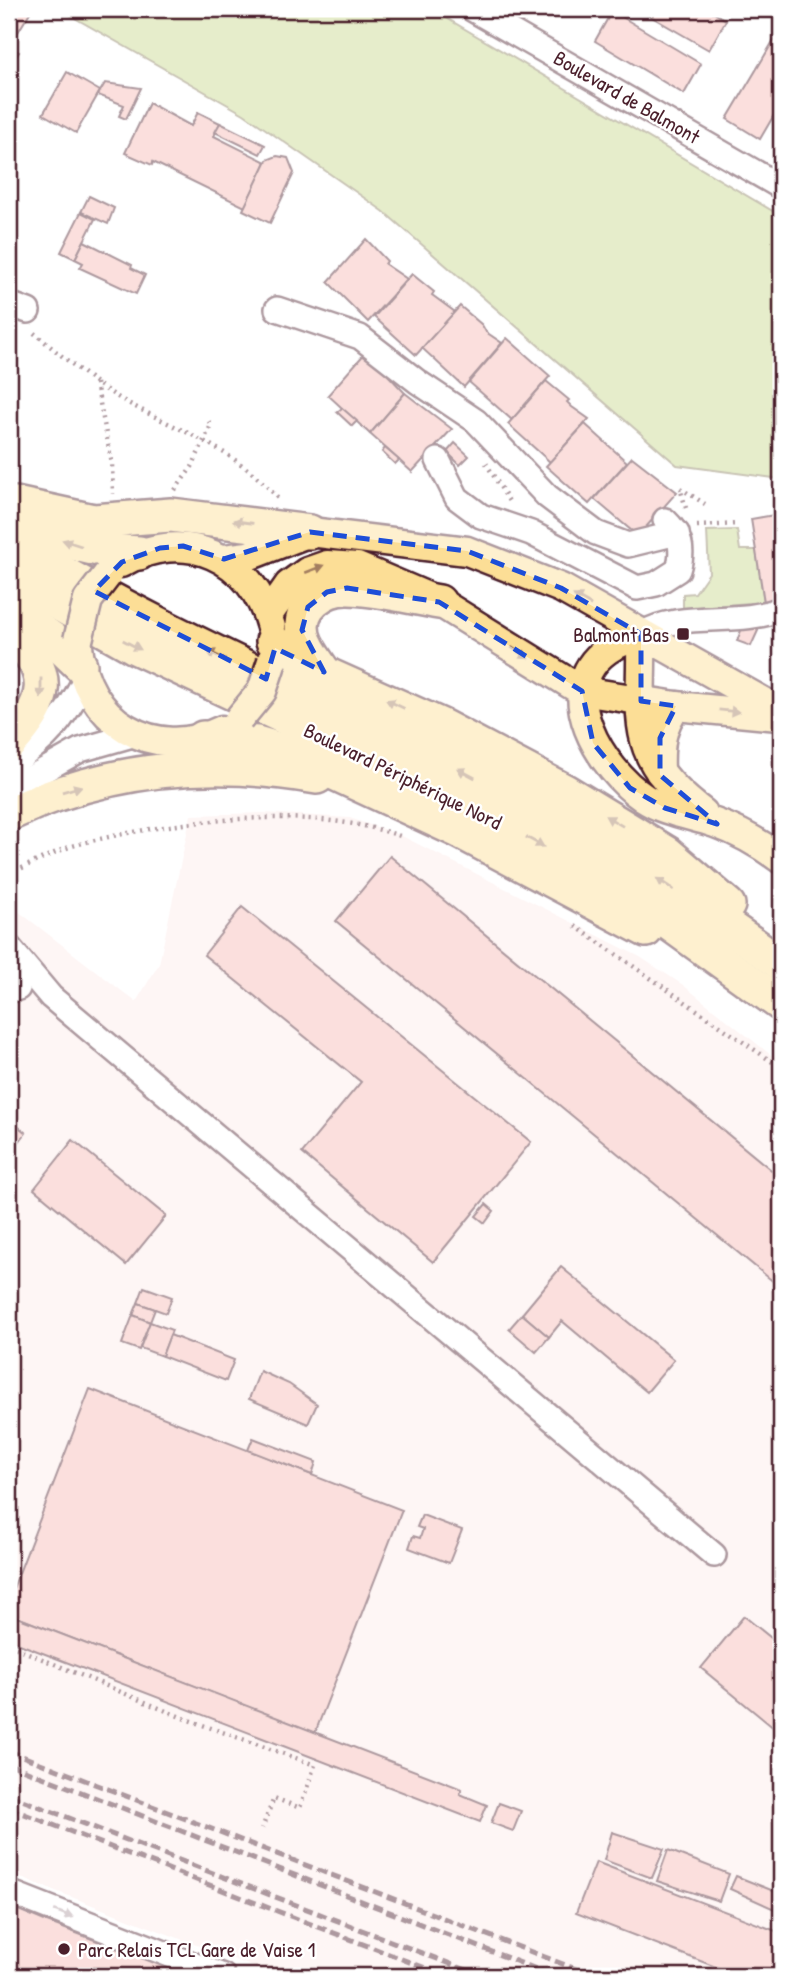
<svg xmlns="http://www.w3.org/2000/svg" width="790" height="1985" font-family="'Patrick Hand',sans-serif">
	<style>
		.built { fill: #fceae8 }
		.green { fill: #c7d88c; stroke: #887c5c; stroke-width: 2 }
		.building { fill: #f5b9b3; stroke: #4a1f2b; stroke-width: 2 }
		.lines { fill: none; stroke-linecap: round; stroke-linejoin: round }
		.minor-casing { stroke: #4a1f2b; stroke-width: 28 }
		.major-casing { stroke: #4a1f2b; stroke-width: 33 }
		.highway-casing { stroke: #4a1f2b; stroke-width: 38 }
		.path { stroke: #4a1f2b; stroke-width: 4.5; stroke-dasharray: 2 5; stroke-linecap: butt }
		.minor { stroke: #fff; stroke-width: 23 }
		.major { stroke: #fcde96; stroke-width: 28 }
		.highway { stroke: #fcde96; stroke-width: 33 }
		.rail { stroke: #4a1f2b; stroke-width: 5; stroke-dasharray: 10 5; stroke-linecap: butt }
		.major-bridge-casing { stroke: #4a1f2b; stroke-width: 33; stroke-linecap: butt }
		.major-bridge { stroke: #fcde96; stroke-width: 28 }
		.oneway { fill: #a37e60 }
		.oneway2 { fill: #ae9aa0 }
		.marked { fill: none; stroke: #1d4ed8; stroke-width: 5; stroke-dasharray: 14 9; stroke-linejoin: round }
		.poi-dot { fill: #4a1f2b; stroke: #fff; stroke-width: 2.5 }
		.labels { text-anchor: middle; dominant-baseline: central; stroke-width: 5; stroke-linejoin: round; paint-order: stroke }
		.street-label { font-size: 21px; fill: #4a1f2b; stroke: #fff }
		.poi-label { font-size: 21px; fill: #4a1f2b; stroke: #fff; text-anchor: end }
	</style>
	<rect width="100%" height="100%" fill="#fff"/>
	<filter id="ink" filterUnits="userSpaceOnUse"><feTurbulence type="fractalNoise" baseFrequency=".0143" numOctaves="2"/><feDisplacementMap in="SourceGraphic" scale="14" xChannelSelector="R" yChannelSelector="G"/><feConvolveMatrix kernelMatrix="1 2 1 2 8 2 1 2 1" color-interpolation-filters="sRGB"/></filter>
	<g filter="url(#ink)">
		<path class="built" d="M264,813l86,5 50,17 240,122 43,28 98,78v913h-504l-268,-103v-969l127,98 23,-38 32,-149z"/>
		<g class="green">
			<path d="M59,9h372l350,207v263l-104,-14 -294,-254 -139,-97z"/>
			<path d="M737,530l3,20h16l8,52 -81,6v-14l12,-1 14,-20 -2,-42z"/>
		</g>
		<g class="building">
			<path d="M15,9h17l-23,38v-28z"/>
			<path d="M638,9h69l19,11 -17,30z"/>
			<path d="M612,11l89,53 -17,30 -89,-53z"/>
			<path d="M781,28v75l-21,36 -33,-20z"/>
			<path d="M9,46l10,6 -9,14 -1,-1z"/>
			<path d="M67,72l33,19 -24,42 -33,-19z"/>
			<path d="M105,83l36,5 -15,31 -7,-3 5,-11 -26,-10z"/>
			<path d="M149,103l42,23 7,-14 22,11 -6,13 52,26 -21,45 -92,-45 -1,3 -27,-12z"/>
			<path d="M220,123l45,22 -5,9 -45,-22z"/>
			<path d="M277,156l11,2 6,15 -24,50 -27,-13 24,-50z"/>
			<path d="M89,196l25,12 -6,16 -27,-12z"/>
			<path d="M81,212l14,7 -20,40 -14,-7z"/>
			<path d="M366,239l21,22 -2,3 22,15 -39,43 -40,-40z"/>
			<path d="M84,241l48,24 -1,3 14,7 -9,19 -56,-26 3,-5 -8,-4z"/>
			<path d="M9,274l8,5 -6,11 -2,-2z"/>
			<path d="M412,274l22,18 -2,3 23,17 -39,43 -42,-38z"/>
			<path d="M460,306l22,19 4,7 16,11 -38,44 -42,-39z"/>
			<path d="M507,338l43,38 -38,44 -43,-38z"/>
			<path d="M366,352l39,41 -35,41 -42,-39z"/>
			<path d="M546,381l23,19 -2,2 5,5 17,12 -39,43 -42,-38z"/>
			<path d="M405,393l47,36 -40,43 -42,-38z"/>
			<path d="M342,408l15,13 -5,5 -15,-14z"/>
			<path d="M585,424l42,38 -38,42 -43,-38z"/>
			<path d="M455,443l14,13 -9,9 -13,-13z"/>
			<path d="M385,448l14,12 -4,4 -13,-12z"/>
			<path d="M632,457l45,35 -39,44 -44,-37z"/>
			<path d="M780,514l1,81 -17,7 -13,-83z"/>
			<path d="M761,624l-10,22 -14,-5 5,-13z"/>
			<path d="M390,856l391,322v110l-445,-367z"/>
			<path d="M242,907l289,235 -98,120 -131,-109 59,-71 -157,-127z"/>
			<path d="M9,1119l17,14 -8,10 -9,-8z"/>
			<path d="M73,1140l93,76 -40,49 -92,-76z"/>
			<path d="M486,1204l8,7 -9,12 -9,-7z"/>
			<path d="M561,1267l113,93 -27,32 -85,-71 -13,16 -27,-23z"/>
			<path d="M144,1287l28,10 -6,16 -28,-10z"/>
			<path d="M138,1303l17,6 -5,13 -17,-7z"/>
			<path d="M522,1314l27,23 -13,15 -27,-23z"/>
			<path d="M133,1315l17,7 -11,28 -17,-6z"/>
			<path d="M150,1322l22,8 -10,26 -22,-8z"/>
			<path d="M170,1335l64,25 -8,21 -64,-25z"/>
			<path d="M260,1371l29,13 28,20 -9,20 -59,-25z"/>
			<path d="M90,1389l312,121 -87,223 -306,-119v-15z"/>
			<path d="M253,1438l63,24 -4,13 -64,-25z"/>
			<path d="M422,1515l40,15 -13,33 -40,-15 4,-12 7,2 3,-9 -6,-2z"/>
			<path d="M9,1614l453,175 -2,5 27,11 -7,17 -471,-182z"/>
			<path d="M744,1616l37,30v88l-80,-66z"/>
			<path d="M499,1803l22,8 -8,20 -22,-8z"/>
			<path d="M612,1832l52,17 -12,29 -48,-18z"/>
			<path d="M668,1850l61,24 -10,27 -62,-20z"/>
			<path d="M596,1862l185,71v43h-42l-163,-63z"/>
			<path d="M736,1876l45,18v18l-51,-23z"/>
			<path d="M9,1906l38,16 144,54h-182z"/>
		</g>
		<g class="lines">
			<g class="minor-casing">
				<g id="minor">
					<path d="M472,9l309,178"/>
					<path d="M9,304l19,7"/>
					<path d="M277,309l83,28 58,45 58,39 71,75 49,37 32,12 49,-12"/>
					<path d="M438,460l19,38 24,18 50,17 106,55 19,-4 22,-14c6,-20 3,-35 -13,-50"/>
					<path d="M641,634c43,-25 95,-7 140,-25"/>
					<path d="M9,766c38,-26 54,-45 75,-85"/>
					<path d="M9,790l71,-40 56,-16"/>
					<path d="M9,947l42,50 663,558"/>
					<path d="M9,991l9,-3 7,-21"/>
					<path d="M9,1892l214,84"/>
				</g>
			</g>
			<g class="major-casing">
				<g id="major">
					<path d="M224,559l24,-3 62,-24 157,19 94,37 220,124"/>
					<path d="M121,563c63,-37 132,-6 150,64"/>
					<path d="M268,615l21,-30 18,-13 20,-7 30,2 82,35 143,89 94,15 103,10"/>
					<path d="M641,634c-11,5 -24,9 -34,16 -56,40 -5,120 37,148 21,14 48,17 71,25 23,8 47,22 66,36"/>
					<path d="M641,634c2,88 -16,120 62,179"/>
					<path d="M78,646c6,74 75,118 144,84"/>
					<path d="M660,772c-1,-25 0,-45 16,-66"/>
				</g>
			</g>
			<g class="highway-casing">
				<g id="highway">
					<path d="M16,504l78,17 77,-6 139,17"/>
					<path d="M24,511c42,36 62,38 115,42"/>
					<path d="M9,541c143,88 297,152 447,227 114,56 223,121 325,196"/>
					<path d="M9,576l124,70 272,128 155,81 110,69 111,80"/>
					<path d="M9,609l45,31 26,25"/>
					<path d="M9,632c47,41 39,70 0,112"/>
					<path d="M273,641l15,14 20,11 132,59 125,66 102,62 61,52"/>
					<path d="M324,672c-8,-12 -18,-24 -21,-37 -7,-28 21,-48 46,-47 30,1 61,9 90,14"/>
					<path d="M203,738l54,5 34,10 166,77 189,100"/>
					<path d="M9,814c98,-46 202,-56 308,-37"/>
				</g>
			</g>
			<g class="path">
				<path d="M34,333c30,24 59,51 94,70 52,28 112,48 151,97"/>
				<path d="M96,383l16,81 1,30"/>
				<path d="M486,463l24,40"/>
				<path d="M175,490l17,-23 19,-42 -4,-7"/>
				<path d="M686,508l-6,-20 25,16"/>
				<path d="M697,526l41,-2"/>
				<path d="M9,874c23,-10 49,-25 74,-31 91,-23 228,-39 317,-7"/>
				<path d="M575,926l206,142"/>
				<path d="M9,1645l174,73 132,47 -15,43 -26,-10 -12,30"/>
			</g>
			<use href="#minor" class="minor"/>
			<use href="#major" class="major"/>
			<use href="#highway" class="highway"/>
			<g class="rail">
				<path d="M9,1751l585,225"/>
				<path d="M9,1764l545,212"/>
				<path d="M9,1795l473,181"/>
				<path d="M9,1808l437,168"/>
			</g>
			<g class="major-bridge-casing">
				<g id="major-bridge">
					<path d="M78,640l10,-40 20,-26"/>
					<path d="M239,719l23,-28 10,-30"/>
				</g>
			</g>
			<use href="#major-bridge" class="major-bridge"/>
		</g>
		<defs><path id="oneway-solid" d="M-6-.8H1V-3.2L6.5 0L1 3.2V.8H-6Z" transform="scale(1.75)"/></defs>
		<g class="oneway">
			<use href="#oneway-solid" transform="translate(243 522) rotate(-172)"/>
			<use href="#oneway-solid" transform="translate(72 543) rotate(-162)"/>
			<use href="#oneway-solid" transform="translate(315 569) rotate(-21)"/>
			<use href="#oneway-solid" transform="translate(582 600) rotate(-150)"/>
			<use href="#oneway-solid" transform="translate(132 645) rotate(28)"/>
			<use href="#oneway-solid" transform="translate(520 653) rotate(34)"/>
			<use href="#oneway-solid" transform="translate(216 655) rotate(-154)"/>
			<use href="#oneway-solid" transform="translate(41 688) rotate(90)"/>
			<use href="#oneway-solid" transform="translate(395 704) rotate(-155)"/>
			<use href="#oneway-solid" transform="translate(729 711) rotate(6)"/>
			<use href="#oneway-solid" transform="translate(466 773) rotate(-152)"/>
			<use href="#oneway-solid" transform="translate(72 789) rotate(-16)"/>
			<use href="#oneway-solid" transform="translate(614 821) rotate(-149)"/>
			<use href="#oneway-solid" transform="translate(535 842) rotate(29)"/>
			<use href="#oneway-solid" transform="translate(665 884) rotate(-147)"/>
		</g>
		<use class="oneway2" href="#oneway-solid" transform="translate(64 1914) rotate(21)"/>
	</g>
	<path d="M0 0H790V1985H0ZM310,532l157,19 94,37 80,46v67l35,5 -16,32v37l57,49 -52,-16 -35,-20 -37,-45 -11,-52 -143,-89 -92,-14 -20,4 -19,15 -6,23 22,42 -49,-24 -9,31 -172,-88 28,-29 38,-14 23,-2 41,13z" fill="#fff" fill-opacity=".55" fill-rule="evenodd"/>
	<path class="marked" d="M310,532l157,19 94,37 80,46v67l35,5 -16,32v37l57,49 -52,-16 -35,-20 -37,-45 -11,-52 -143,-89 -92,-14 -20,4 -19,15 -6,23 22,42 -49,-24 -9,31 -172,-88 28,-29 38,-14 23,-2 41,13z"/>
	<g class="poi-dot">
		<rect x="676" y="627" width="14" height="14" rx="3.5"/>
		<circle cx="64" cy="1949" r="7"/>
	</g>
	<g class="labels">
		<g class="street-label">
			<text transform="translate(627 97) rotate(30)">Boulevard de Balmont</text>
			<text transform="translate(403 776) rotate(26)">Boulevard Périphérique Nord</text>
		</g>
		<g class="poi-label">
			<text x="669" y="634">Balmont Bas</text>
			<text x="78" y="1949" text-anchor="start">Parc Relais TCL Gare de Vaise 1</text>
		</g>
	</g>
	<rect width="790" height="1985" fill="none" stroke="#fff" stroke-width="35"/>
	<rect x="18" y="18" width="755" height="1950" fill="none" stroke="#4a1f2b" stroke-width="2.5" filter="url(#ink)"/>
</svg>
